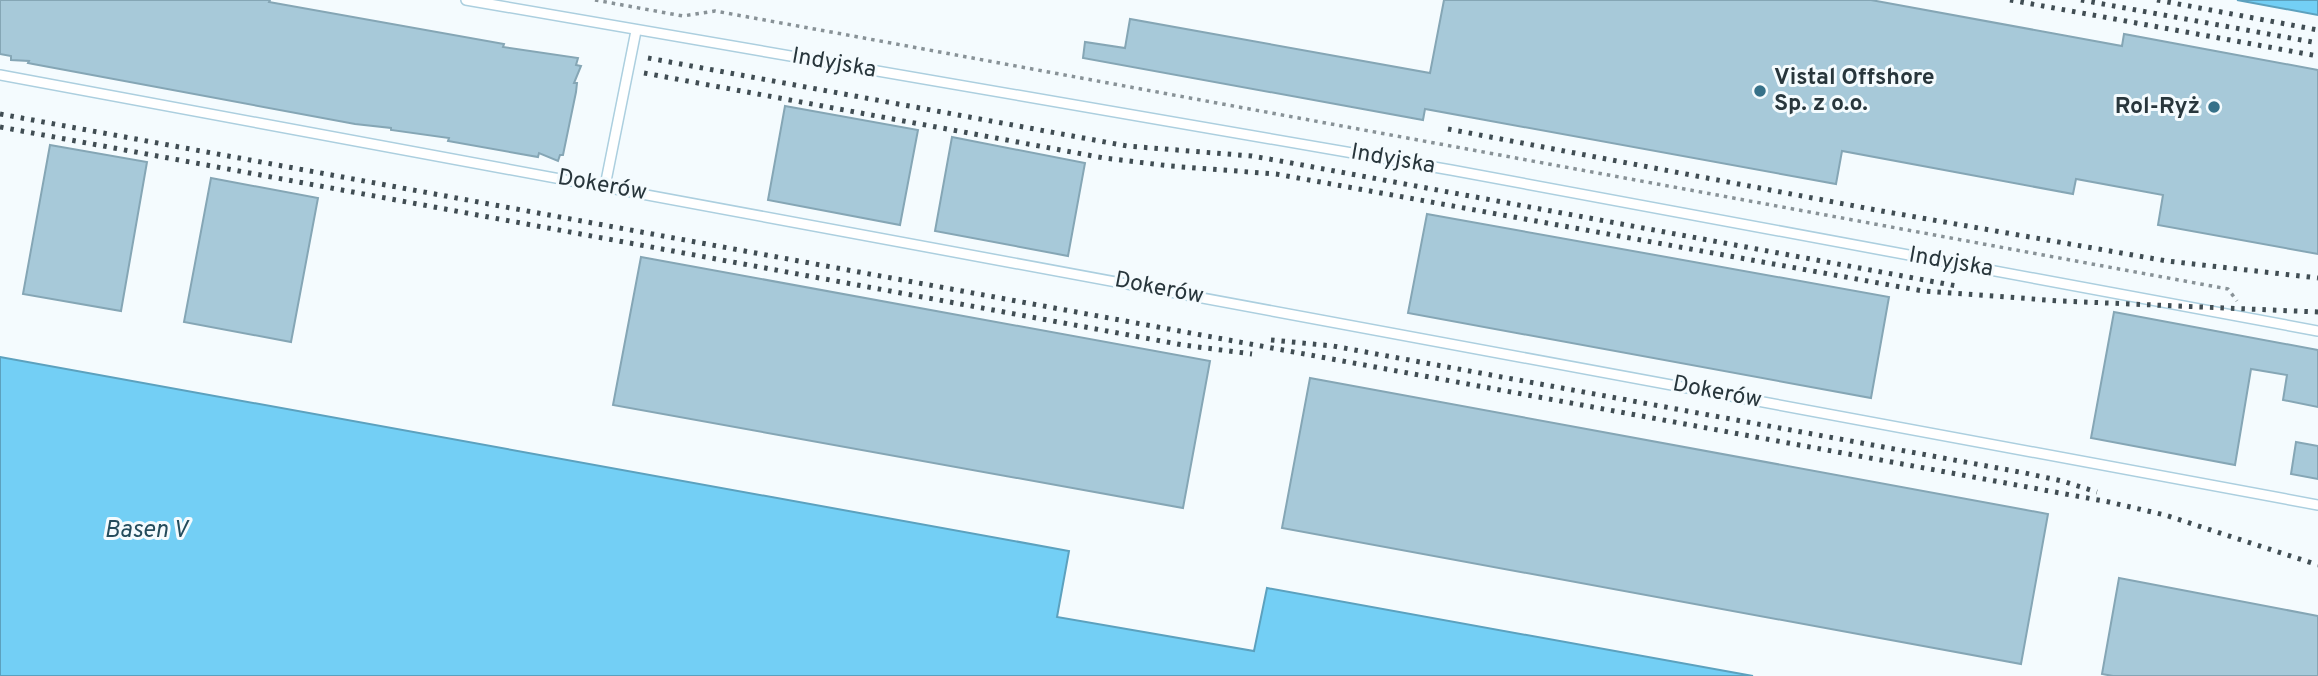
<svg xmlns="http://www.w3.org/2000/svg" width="2318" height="676" font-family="Overpass,sans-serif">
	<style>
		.water { fill: #73cff5; stroke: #5ca1be; stroke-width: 2 }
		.building { fill: #a7c9d9; stroke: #85a6b5; stroke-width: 2 }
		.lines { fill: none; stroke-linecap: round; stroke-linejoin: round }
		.lane-casing { stroke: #accfdf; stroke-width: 12 }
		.path { stroke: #889297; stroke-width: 3.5; stroke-dasharray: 3.5 5; stroke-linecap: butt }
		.lane { stroke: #fff; stroke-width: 9 }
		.rail { stroke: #404d53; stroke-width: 5; stroke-dasharray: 3.5 7; stroke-linecap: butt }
		.poi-dot { fill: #367189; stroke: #f4fbfe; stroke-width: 2.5 }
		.labels { text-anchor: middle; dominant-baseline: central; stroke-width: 6; stroke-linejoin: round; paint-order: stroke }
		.street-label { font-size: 23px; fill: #28363c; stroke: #f4fbfe }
		.poi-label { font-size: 23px; font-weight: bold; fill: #28363c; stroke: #f4fbfe; text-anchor: start }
		.water-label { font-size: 24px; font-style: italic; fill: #244c5c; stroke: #f4fbfe }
	</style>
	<rect width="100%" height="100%" fill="#f4fbfe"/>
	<g class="water">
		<path d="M2237,0h81v15z"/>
		<path d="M0,357l1069,194 -12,66 197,34 13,-63 486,88h-1753z"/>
	</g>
	<g class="building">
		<path d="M0,0h270l-1,2 235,42 -1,3 75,11 -2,7 5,1 -7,17h3l-1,9 -13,63h-3l-2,6 -19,-8 -1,4 -90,-16 1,-3 -58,-8v-2l-36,-4 -322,-60 -5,-1 1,-2 -18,-1v-4l-11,-2z"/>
		<path d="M1444,0h427l251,46 2,-12 194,36v184l-160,-29 5,-30 -87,-16 -3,15 -231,-43 -6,33 -411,-75 -2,11 -340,-62 2,-16 40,6 5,-29 300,54z"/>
		<path d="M785,106l133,24 -18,95 -132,-25z"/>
		<path d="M952,137l133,26 -17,93 -133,-25z"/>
		<path d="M50,145l97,17 -26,149 -98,-17z"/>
		<path d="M211,178l107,20 -27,144 -107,-20z"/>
		<path d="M1427,214l462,83 -18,101 -463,-85z"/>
		<path d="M641,257l569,104 -27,147 -570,-103z"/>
		<path d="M2114,312l204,38v57l-35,-7 4,-25 -36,-6 -16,96 -144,-27z"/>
		<path d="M1310,378l738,136 -27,150 -739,-136z"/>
		<path d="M2296,442l22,4v33l-27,-5z"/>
		<path d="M2119,578l199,38v60h-205l-11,-2z"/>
	</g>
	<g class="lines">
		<g class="lane-casing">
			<g id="lane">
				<path d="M466,0l985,170 867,161"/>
				<path d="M0,75l2318,430"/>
				<path d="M605,186l31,-155"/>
			</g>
		</g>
		<path class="path" d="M595,0l88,16 32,-5 127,23 1386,255 9,12"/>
		<use href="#lane" class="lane"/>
		<g class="rail">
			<path d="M2010,0l308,56"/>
			<path d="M2081,0l237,43"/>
			<path d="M2157,0l161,30"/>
			<path d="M648,58l479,88 125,10 34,6 671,124"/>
			<path d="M644,73l460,85 66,8 106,8 647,117 138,10 257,11"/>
			<path d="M0,114l2109,388 56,13 153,50"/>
			<path d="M0,127l1183,218 69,9"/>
			<path d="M1448,129l428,81 291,51 151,17"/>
			<path d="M1271,340l62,6 692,127 37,8 35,11"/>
		</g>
	</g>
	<g class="poi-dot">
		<circle cx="1760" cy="91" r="7"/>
		<circle cx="2214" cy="107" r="7"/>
	</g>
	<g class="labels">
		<g class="street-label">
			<text transform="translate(834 64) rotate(10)">Indyjska</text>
			<text transform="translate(1393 160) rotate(10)">Indyjska</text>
			<text transform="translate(602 186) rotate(10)">Dokerów</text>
			<text transform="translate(1951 263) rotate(10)">Indyjska</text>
			<text transform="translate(1159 289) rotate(11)">Dokerów</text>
			<text transform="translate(1717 393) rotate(11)">Dokerów</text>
		</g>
		<g class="poi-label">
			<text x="1774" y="78">Vistal Offshore<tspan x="1774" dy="26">Sp. z o.o.</tspan></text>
			<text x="2200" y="107" text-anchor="end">Rol-Ryż</text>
		</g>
		<g class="water-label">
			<text x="146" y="531">Basen V</text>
		</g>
	</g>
</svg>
